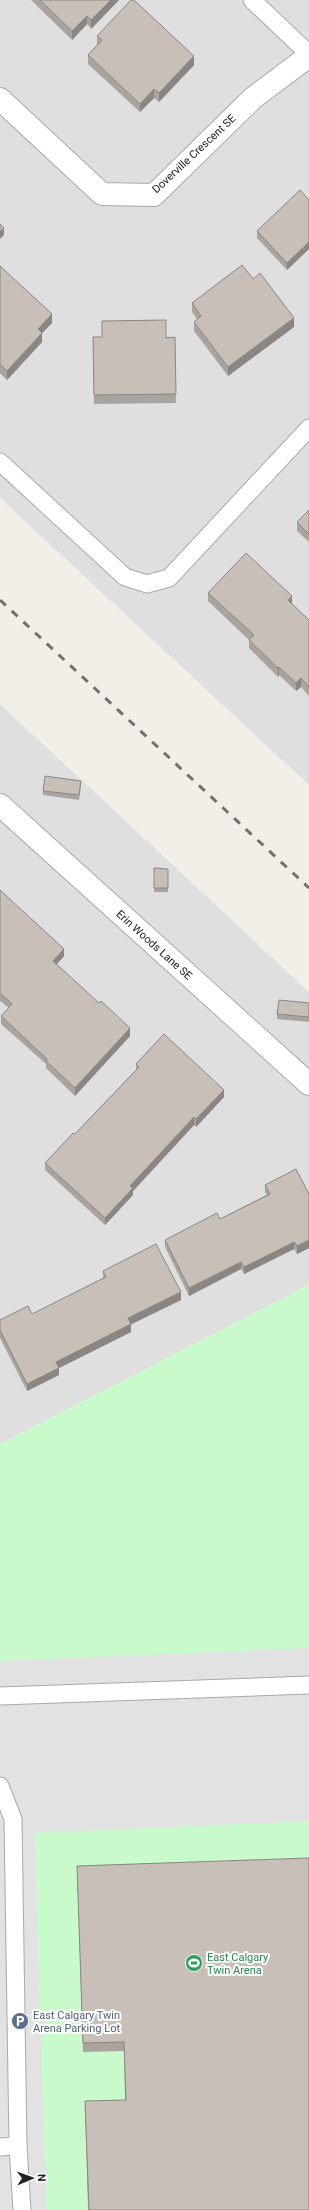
<svg xmlns="http://www.w3.org/2000/svg" width="309" height="2210" font-family="Roboto,sans-serif">
	<style>
		.residential { fill: #e0dfdf }
		.park { fill: #c8facc }
		.parking { fill: #e2e2e2 }
		.lines { fill: none; stroke-linecap: round; stroke-linejoin: round }
		.service-casing { stroke: #a9a9a9; stroke-width: 19 }
		.minor-casing { stroke: #a9a9a9; stroke-width: 24 }
		.service { stroke: #fff; stroke-width: 17 }
		.minor { stroke: #fff; stroke-width: 22 }
		.rail { stroke: #707070; stroke-width: 3; stroke-dasharray: 8 8; stroke-linecap: butt }
		.wall { fill: #aba49e }
		.shaded-wall { fill: #8b8681 }
		.building { fill: #c7bfb8; stroke: #8b8681 }
		.labels { text-anchor: middle; dominant-baseline: central; stroke-width: 4; stroke-linejoin: round; paint-order: stroke }
		.street-label { font-size: 11px; fill: #222; stroke: #fff }
		.leisure-label { font-size: 11px; fill: #27864d; stroke: #fff; text-anchor: start }
		.service-label { font-size: 11px; fill: #4e5e75; stroke: #fff; text-anchor: start }
	</style>
	<rect width="100%" height="100%" fill="#f2efe9"/>
	<g class="residential">
		<path d="M0,0h309v785l-309,-287z"/>
		<path d="M0,704l309,288v293l-309,159z"/>
	</g>
	<path class="park" d="M309,1285v925h-309v-766z"/>
	<path class="parking" d="M309,1648v173l-274,12 11,377h-46v-549z"/>
	<g class="lines">
		<g class="service-casing">
			<g id="service">
				<path d="M252,0l57,54"/>
				<path d="M0,462l125,115 22,7 22,-6 140,-150"/>
				<path d="M0,1696l309,-11"/>
				<path d="M0,1786l13,33 5,327 4,64"/>
				<path d="M0,2147l18,-1"/>
			</g>
		</g>
		<g class="minor-casing">
			<g id="minor">
				<path d="M0,99l102,95 52,1 99,-97 56,-42"/>
				<path d="M0,805l309,279"/>
			</g>
		</g>
		<use href="#service" class="service"/>
		<use href="#minor" class="minor"/>
		<path class="rail" d="M0,600l309,288"/>
	</g>
	<g class="wall">
		<path d="M31,0h88l-28,29 -4,-5 -15,16z"/>
		<path d="M97,36l97,29 -35,37 -5,-4 -14,14 -52,-48v-9l9,-10z"/>
		<path d="M309,200v49l-22,21 -30,-32v-7z"/>
		<path d="M0,266l52,57 -10,10v9l-35,38 -7,-7z"/>
		<path d="M253,279l41,48 -66,49 -34,-45v-9l3,-3 -5,-7v-9z"/>
		<path d="M93,337h82l1,66 -82,1z"/>
		<path d="M309,510v32l-12,-11v-9z"/>
		<path d="M208,593l84,11 17,16v76l-8,-9 -5,4 -17,-16 -1,2 -29,-29v-8l-41,-39z"/>
		<path d="M81,786l-2,14 -36,-5v-4z"/>
		<path d="M154,868l14,1v23h-14z"/>
		<path d="M0,890l64,66 -7,8 73,72 -55,60 -29,-28v-4l-45,-40v-8l8,-8 -9,-7z"/>
		<path d="M309,1003v19l-32,-3v-5z"/>
		<path d="M136,1064l88,33 -28,30 -2,-2 -61,66v4l-28,30 -60,-55v-7l30,-29 61,-64z"/>
		<path d="M265,1185l44,9v54l-12,6 -3,-5 -50,25 -3,-5 -52,27 -24,-49v-7l55,-21 47,-24 -2,-3z"/>
		<path d="M103,1271l78,29 -50,24v8l-72,36v7l-32,16 -27,-53v-18l32,-6 71,-36z"/>
		<path d="M77,1866l232,344h-221l-3,-109 40,-1 -1,-49 -41,1z"/>
	</g>
	<g class="shaded-wall">
		<path d="M111,0h8l-28,29v-9z"/>
		<path d="M87,16v8l-15,16v-9z"/>
		<path d="M194,56v9l-35,37v-9z"/>
		<path d="M154,89v9l-14,14v-8z"/>
		<path d="M4,228v7l-4,4v-7z"/>
		<path d="M309,242v7l-22,21v-7z"/>
		<path d="M52,314v9l-10,10v9l-35,38v-9l31,-42z"/>
		<path d="M294,318v9l-66,49v-9z"/>
		<path d="M292,596v8l-4,-4z"/>
		<path d="M279,667v8l-1,2v-9z"/>
		<path d="M301,678v9l-5,4v-8z"/>
		<path d="M64,949v7l-11,12v-7z"/>
		<path d="M130,1028v8l-55,60v-8z"/>
		<path d="M224,1090v7l-28,30v-8z"/>
		<path d="M194,1117v8l-61,66v4l-28,30v-7l25,-32z"/>
		<path d="M309,1240v8l-12,6v-8z"/>
		<path d="M294,1242v7l-50,25v-7z"/>
		<path d="M241,1262v7l-52,27v-8z"/>
		<path d="M181,1292v8l-53,26v-8z"/>
		<path d="M131,1324v8l-72,36v7l-32,16v-7l29,-22z"/>
	</g>
	<g class="building">
		<path d="M40,0h71l-20,20 -4,-4 -15,15z"/>
		<path d="M131,0h3l60,56 -35,37 -5,-4 -14,15 -52,-49 14,-15 -5,-4z"/>
		<path d="M300,190l9,10v42l-22,21 -30,-32z"/>
		<path d="M0,224l4,4 -4,4z"/>
		<path d="M242,265l11,14 7,-6 34,45 -66,49 -34,-45 7,-6 -9,-13z"/>
		<path d="M0,266l52,48 -14,15 4,4 -35,38 -7,-7z"/>
		<path d="M166,320v18l9,-1 1,57 -82,1 -1,-58h9v-16z"/>
		<path d="M309,510v24l-12,-12z"/>
		<path d="M246,553l46,43 -4,4 21,20v67l-8,-9 -5,5 -17,-16 -1,1 -29,-28 5,-5 -46,-42z"/>
		<path d="M45,776l36,5 -2,14 -36,-4z"/>
		<path d="M154,868l14,1v19h-14z"/>
		<path d="M0,890l64,59 -11,12 46,42 2,-2 29,27 -55,60 -29,-27 1,-2 -46,-43 11,-12 -12,-11z"/>
		<path d="M279,1000l30,3v14l-32,-3z"/>
		<path d="M164,1034l60,56 -28,29 -2,-2 -64,69 3,2 -28,30 -60,-55 28,-30 2,1 64,-67 -3,-3z"/>
		<path d="M296,1169l13,25v46l-12,6 -3,-4 -50,25 -3,-5 -52,26 -24,-48 52,-27 3,6 50,-25 -5,-9z"/>
		<path d="M156,1244l25,48 -53,26 3,6 -75,38 3,6 -32,16 -27,-54v-10l28,-14 4,8 74,-37 -3,-6z"/>
		<path d="M309,1858v352h-220l-4,-109 41,-1 -2,-58 -41,1 -6,-177z"/>
	</g>
	<defs>
		<g id="stadium-disc" transform="scale(0.9)"><circle r="9.5" fill="#2e9e5b" stroke="#fff"/><path d="M0-5a6.5 5 0 1 0 0 10a6.5 5 0 1 0 0-10ZM-3.5-1.8h7v3.6h-7Z" fill="#fff"/></g>
		<g id="parking-disc" transform="scale(0.9)"><circle r="9.5" fill="#5c6f8a" stroke="#fff"/><path d="M-3.5-5.5H1a3.5 3.5 0 0 1 0 7H-1V5.5H-3.5ZM-1-3.4V-.6H.8a1.4 1.4 0 0 0 0-2.8Z" fill="#fff"/></g>
	</defs>
	<g fill-rule="evenodd">
		<use href="#stadium-disc" x="194" y="1963"/>
		<use href="#parking-disc" x="20" y="2021"/>
	</g>
	<g class="labels">
		<g class="street-label">
			<text transform="translate(194 154) rotate(-43)">Doverville Crescent SE</text>
			<text transform="translate(154 945) rotate(42)">Erin Woods Lane SE</text>
		</g>
		<g class="leisure-label">
			<text x="207" y="1957">East Calgary<tspan x="207" dy="13">Twin Arena</tspan></text>
		</g>
		<g class="service-label">
			<text x="33" y="2015">East Calgary Twin<tspan x="33" dy="13">Arena Parking Lot</tspan></text>
		</g>
	</g>
	<g transform="translate(32 2178) rotate(88)" stroke="#ffffff" stroke-width="3" paint-order="stroke">
	<path d="M0-3L7 15L0 10L-7 15Z" fill="#222222"/>
	<text y="-6" font-size="11" font-weight="bold" text-anchor="middle" fill="#222222">N</text>
	</g>
</svg>
